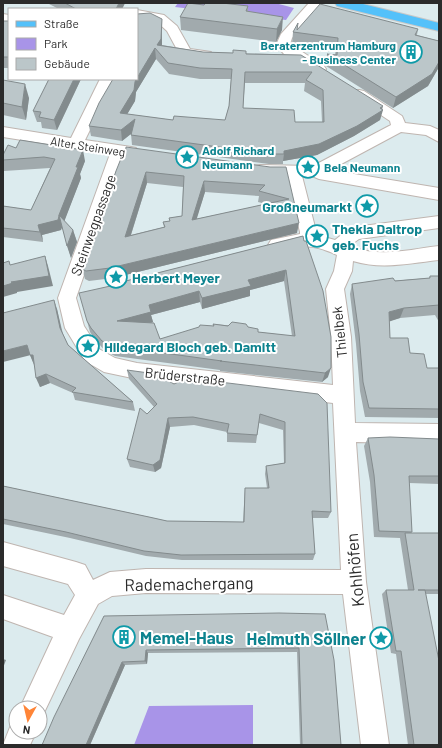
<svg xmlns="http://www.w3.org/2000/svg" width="442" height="748" font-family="Barlow,sans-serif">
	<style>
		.green { fill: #a894e8 }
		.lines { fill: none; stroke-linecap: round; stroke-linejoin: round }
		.minor-casing { stroke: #bfb5b0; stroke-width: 2 }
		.major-casing { stroke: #c8c8c8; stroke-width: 2 }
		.minor { fill: #fff; fill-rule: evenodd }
		.major { fill: #54c1fa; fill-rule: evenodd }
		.wall { fill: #a1aaad; fill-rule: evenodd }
		.shaded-wall { fill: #838b8d }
		.building { fill: #bbc6c9; stroke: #838b8d; fill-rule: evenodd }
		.labels { text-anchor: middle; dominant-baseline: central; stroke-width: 4; stroke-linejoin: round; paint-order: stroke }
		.far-culture-label { font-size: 12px; font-weight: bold; fill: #0d838f; stroke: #fff; text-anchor: start }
		.far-street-label { font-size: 12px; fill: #2b2b2b; stroke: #fff }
		.culture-label { font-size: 14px; font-weight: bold; fill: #0d838f; stroke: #fff; text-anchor: start }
		.street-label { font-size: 14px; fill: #2b2b2b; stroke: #fff }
		.near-street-label { font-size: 17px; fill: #2b2b2b; stroke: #fff }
		.near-culture-label { font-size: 17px; font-weight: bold; fill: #0d838f; stroke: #fff; text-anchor: start }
	</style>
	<rect width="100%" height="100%" fill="#dcebee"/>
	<g class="green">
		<path d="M178,3h97l19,5 -8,12 -111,-13z"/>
		<path d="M253,705v40h-119l15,-39z"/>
	</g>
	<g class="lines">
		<g class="minor-casing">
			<g id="minor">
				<path d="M309,3h13l-30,35 -2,6 34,22 2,3 -2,3 -5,1 -5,-1 -30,-18 -8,-9 5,-11z"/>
				<path d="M137,10l27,5 13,11 13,23 21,3 2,3 -2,3c-11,3 -20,0 -31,-3l-13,-24 -11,-10 -19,-3z"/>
				<path d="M3,14l6,1v8l-6,-1z"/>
				<path d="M100,79h14v2l-29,59 46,7 5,1 3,4 -3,4h-11l-49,142 8,28 15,23 16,9 22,5 196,22 -2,-48 -5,-48 8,-18 3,-16c-13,-6 -24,-10 -38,-8 -9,1 -19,5 -28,3l-3,-5 3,-5 29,-6v-2l-14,-56 -32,-2 -2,-4 2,-4 6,-1 53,1 78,-41 -1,-4 -36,-24 -2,-3 2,-3 5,-1 5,1 38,25 3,7 25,3 9,4v12l-13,-7 -25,-3 -71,38 109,18v12l-120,-21 -7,-3h-10l15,59 18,5 14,-11 6,-2 84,-11v12l-80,11 -7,5 1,3c28,11 58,2 86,-1v14c-29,3 -57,10 -86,1l-1,10 -8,18 7,48 4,86 84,1v20l-83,-2 10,140 23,163h-28l-18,-151 -197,-1 -34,3 -14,8 -19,35 -37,78 -2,2v-11h-20l33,-71 -50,-18v-24l61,20 11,-20 -7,-11 -65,-18v-24l73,20 9,3 8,15 17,-8 36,-3 195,1 -8,-167 -196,-24 -33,-7 -19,-11 -20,-33 -7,-30 52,-144 -107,-17v-10l68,11z"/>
				<path d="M16,721v11h20l-6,13h-27l9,-23z"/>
			</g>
		</g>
		<g class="major-casing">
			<path id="major" d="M335,3h24l80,20v8l-102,-25z"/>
		</g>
		<use href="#minor" class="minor"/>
		<use href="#major" class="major"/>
	</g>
	<g class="wall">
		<path d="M47,3h78l-3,6h-63z"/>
		<path d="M204,5l44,1v5l34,19 -6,12 -95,-12 -1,-13z"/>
		<path d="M162,19v26l41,7 30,1 68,2 81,54 -2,11 -26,16 -37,19 -34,6v3h-14l-137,-19 -1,-11 -9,7 -31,-5 -2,-10zM156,59l13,15 31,5h31l-2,27 -4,14h-52l-46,-6 8,-13 1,-9zM245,83h60l-1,8 17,10 1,21h-27l-52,-14z"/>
		<rect x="3" y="21" width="6" height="47"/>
		<path d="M298,29h120l-1,6 22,6v26l-11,19 -35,22 -67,-42 1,-12 8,1 1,-6 -44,-5 1,-12z"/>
		<path d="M49,79h32l-24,51 -15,-2 -1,-6h-4l-4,-11z"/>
		<path d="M3,80l26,18 -3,22 -23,-5z"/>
		<path d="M16,148l69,13 -5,13 1,4 -17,43 9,9 4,12 -6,16 -9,-31 -1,3 -19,5 1,7 -40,-5v-31l28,4 19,-42 -46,3 -1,-4v-12z"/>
		<path d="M270,167h16l11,66 -184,45 -24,3 -4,-2 -3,-10 34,-98zM147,183l36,4 -1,29 -13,2 1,3 -7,1 1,5 -33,8zM205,192l54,4 -1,6 8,2 -70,15z"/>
		<path d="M303,236l25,141 -6,5 -102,-11v-1l-105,-14 -10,-5 -11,-13 -4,-6 -3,-11 27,-36v-1zM284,281l8,55 -34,-4 -10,-5 -35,-3v2l-53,13 -9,-16 2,-1 -2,-7 49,-13 2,7 48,-13v-6z"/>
		<path d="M430,276h9v46l-4,-7 -35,3 -11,3 1,17 37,30h12v50l-74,-1 -5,-26 -4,-47 -6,-50 2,-10 77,-6z"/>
		<path d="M57,309l6,25 5,11 65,57 2,9 -60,-11 -2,-7 -23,-10 -10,4 -6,-23 -4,-9z"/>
		<path d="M127,370l47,14 144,10 13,118 -3,6h-16l3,36 -2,6h-131l-36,-4 -76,-18 -67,-14v-38l146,31 18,4 76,1 2,-34h22l-2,-14 1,-8 18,-3 -1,-33 -24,-7 -3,20 -29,-1v-10l-33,-7 -24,2 -9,41 -6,4 -25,-5 -3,-8 20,-45 7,-7 -25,-28z"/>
		<path d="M368,438l71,1v45l-30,-1 3,49 -1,1h28v61h-13l13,151h-31l-12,-91 -5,-1 -9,-59 4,-4h22l-8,-52 -26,-1 -4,-55 -6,-36z"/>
		<path d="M325,614l16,131h-41l-3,-93 -149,1 -1,11 -22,1 -35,80h-48l62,-129z"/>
	</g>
	<g class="shaded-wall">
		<path d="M119,3h6l-3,6h-6z"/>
		<path d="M283,17l-1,13 -6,12 1,-13z"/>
		<path d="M162,19v31l-5,-5z"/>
		<path d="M155,48l1,11 -20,33 -1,9 -13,22 -2,-10 15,-31 1,-3h1v-1z"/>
		<path d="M439,62v5l-11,19 -35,22 3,-11z"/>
		<path d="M74,79h7l-24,51 -3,-10z"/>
		<path d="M25,84l4,14 -3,22 -4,-13z"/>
		<path d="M383,106l-1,4h1l-3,10 -26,16 -37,19 -34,6 1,-7v-3l96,-43z"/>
		<path d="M135,119l2,10 -15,12 -1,-11z"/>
		<path d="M83,150l2,11 -5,13 1,4 -20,52 -19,5 1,7 -3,-10 -2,-7 38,-58z"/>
		<path d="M146,172l1,11 -20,64 -2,-10z"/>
		<path d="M204,181l1,11 -12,39 -1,-11z"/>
		<path d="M299,223l-2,10 -184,45 -3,-10z"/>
		<path d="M73,230l4,12 -6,16 -4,-12z"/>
		<path d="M45,256l3,10 5,20 -36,6v1l-14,4v-11l8,-4z"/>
		<path d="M286,270l-2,11 -34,9v6l-48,13v-11l46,-18z"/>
		<path d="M199,291l1,11 -49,13 2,7 -34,9 -2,-10 32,-16z"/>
		<path d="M54,300l3,9 6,28 -3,-9z"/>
		<path d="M404,308l-4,10 -15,5 4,-11z"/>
		<path d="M27,345l4,10 -28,7v-11z"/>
		<path d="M30,355h3l1,10z"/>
		<path d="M331,368l-3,9 -6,5 3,-9z"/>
		<path d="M46,374l4,9 -10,4 -4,-9z"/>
		<path d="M168,418l2,9 -9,41 -6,4 -2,-7z"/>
		<path d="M146,650l2,3 -1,11 -2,-3z"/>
		<path d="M3,659l3,1 -3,8z"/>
		<path d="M122,662l3,3 -35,80h-4z"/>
	</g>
	<g class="building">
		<path d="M65,3h54l-3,6h-40z"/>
		<path d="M188,3l16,2 2,-2h16l26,3 -2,5 37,6 -6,12 -97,-12z"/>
		<path d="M320,4l98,25 -3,6 24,6v21l-7,12 -36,23 -69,-43 10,1 1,-17 -45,-6 5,-9 -1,7z"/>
		<path d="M150,13l12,6 -1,20 -4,6 46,7 30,1v-3l13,1v3l55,1 82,51 -3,2 3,2 -26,16 -38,18 -35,7v3h-14l-139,-19 4,-16 -14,11 -32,-4 10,-23 14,-24h23l-1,3 -1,8 -14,23 53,7 1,-4 51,4 4,-14 3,-37 -32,-1 -32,-5 -13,-15 -18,30v-64zM245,72h67l-6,8 17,10 1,32h-29l-1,-12 -51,-2z"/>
		<rect x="3" y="21" width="6" height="36"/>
		<path d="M49,79h25l-20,41 -15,-3 2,-5 -8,-1z"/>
		<path d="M3,80l22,4 -3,23 -19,-4z"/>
		<path d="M20,140l63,10 -7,17h2l-19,48v1l-1,4 -20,5 2,7 -37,-4v-22l28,4 24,-51 -11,-2 -41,3v-5l5,-10 8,3z"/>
		<path d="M126,147l144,20h16l13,56 -189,45 -24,3 -4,-2 34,-98 6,-15 3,1zM146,172l38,4 -2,40 -13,2 1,3 -7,1 2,5 -40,10zM204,181l61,4 -6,6 30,8 -97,21z"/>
		<path d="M59,215l14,15 -6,16z"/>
		<path d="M303,236l1,5h2l17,50 8,46v31l-6,5 -105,-12h2l-109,-15 -11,-5 -11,-13 -4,-7 -8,-28 36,-8 -1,-1zM286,270l9,66 -37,-4v-3l-10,-2 -2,-3 -14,-2 -4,4 -15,-2 1,2 -14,-1 -1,2 -39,12 -6,-16 -37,-2 34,-9 -2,-7 50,-14 3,7 49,-12 -3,-6z"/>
		<path d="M45,256l4,20 -38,6 2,1 -10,3v-23l6,-2 1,4z"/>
		<path d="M430,276h9v29l-35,3 -15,4 1,26h18l2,15 14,1 3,14h12v41l-70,-1 -6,-26 -4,-48 -7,-50 41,-6 2,3 35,-3z"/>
		<path d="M54,300l6,28 8,17 65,57 -61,-10 4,-4 -30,-14 -10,4 -3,-23h-3l-3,-10 -24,6v-38z"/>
		<path d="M127,370l29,4 18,10 13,-6 131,16 9,9 4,109 -19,-1 3,43 -134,1 -37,-4 -78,-19 -63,-13v-33l146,31 18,4 77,1 1,-34h24l-3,-22 19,-3v-41l-25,-8 -3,21 -30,-2 2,-9 -36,-7 -25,1 -8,42 -7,5 -26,-6 13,-51 7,6 10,-10z"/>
		<path d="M390,437l49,2v37h-30l3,56 -33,-1 -5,-56 -6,-37z"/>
		<path d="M405,533h34v57h-21h7l14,71v84h-25l-13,-94h-5l-10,-61h28z"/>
		<path d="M279,613l46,1 9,46 7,85h-39l-3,-97 -153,2 -1,11 -23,1 -36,83h-44l12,-28 50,-101z"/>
	</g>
	<defs>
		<g id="building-ring" transform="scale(1.15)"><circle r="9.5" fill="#fff" stroke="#0f9aa8" stroke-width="1.5"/><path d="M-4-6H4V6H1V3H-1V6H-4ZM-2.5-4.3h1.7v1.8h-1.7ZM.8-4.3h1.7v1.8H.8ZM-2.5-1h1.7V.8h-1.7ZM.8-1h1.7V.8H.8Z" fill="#0f9aa8"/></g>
		<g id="sight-ring" transform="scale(1.15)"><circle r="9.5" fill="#fff" stroke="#0f9aa8" stroke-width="1.5"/><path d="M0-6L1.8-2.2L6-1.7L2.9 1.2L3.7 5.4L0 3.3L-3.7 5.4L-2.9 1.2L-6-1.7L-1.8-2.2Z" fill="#0f9aa8"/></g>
	</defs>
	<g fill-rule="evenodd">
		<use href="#building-ring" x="411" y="52"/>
		<use href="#sight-ring" x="187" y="157"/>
		<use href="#sight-ring" x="308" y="167"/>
		<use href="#sight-ring" x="367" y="206"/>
		<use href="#sight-ring" x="317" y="236"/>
		<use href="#sight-ring" x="116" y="277"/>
		<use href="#sight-ring" x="88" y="346"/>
		<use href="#building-ring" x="124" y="637"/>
		<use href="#sight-ring" x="381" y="638"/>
	</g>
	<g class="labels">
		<g class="far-culture-label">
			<text x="396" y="45" text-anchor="end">Beraterzentrum Hamburg<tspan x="396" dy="14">- Business Center</tspan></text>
			<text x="202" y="150">Adolf Richard<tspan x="202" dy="14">Neumann</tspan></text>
			<text x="324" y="167">Bela Neumann</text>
		</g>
		<g class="far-street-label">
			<text transform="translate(88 146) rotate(9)">Alter Steinweg</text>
		</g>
		<g class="culture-label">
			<text x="352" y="206" text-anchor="end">Großneumarkt</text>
			<text x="332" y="228">Thekla Daltrop<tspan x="332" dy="16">geb. Fuchs</tspan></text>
			<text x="132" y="277">Herbert Meyer</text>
			<text x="104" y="346">Hildegard Bloch geb. Damitt</text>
		</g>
		<g class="street-label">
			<text transform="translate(93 225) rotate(-70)">Steinwegpassage</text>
			<text transform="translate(339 332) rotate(-96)">Thielbek</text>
			<text transform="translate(185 376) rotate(6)">Brüderstraße</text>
		</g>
		<g class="near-street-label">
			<text transform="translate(354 570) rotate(-95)">Kohlhöfen</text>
			<text transform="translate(189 583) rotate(-1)">Rademachergang</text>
		</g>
		<g class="near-culture-label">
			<text x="140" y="637">Memel-Haus</text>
			<text x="366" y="638" text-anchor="end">Helmuth Söllner</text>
		</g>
	</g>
	<rect width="442" height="748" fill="none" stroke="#2b2b2b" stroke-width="8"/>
	<rect x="8" y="8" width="130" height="72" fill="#ffffff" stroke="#aaaaaa"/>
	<rect x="16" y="21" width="20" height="6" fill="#54c1fa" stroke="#aaaaaa"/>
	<text x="44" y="28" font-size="12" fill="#2b2b2b">Straße</text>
	<rect x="16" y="38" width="20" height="12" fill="#a894e8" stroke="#aaaaaa"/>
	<text x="44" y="48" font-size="12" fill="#2b2b2b">Park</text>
	<rect x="16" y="58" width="20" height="12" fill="#bbc6c9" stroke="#aaaaaa"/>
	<text x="44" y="68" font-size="12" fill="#2b2b2b">Gebäude</text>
	<g transform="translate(28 720) rotate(188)"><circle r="19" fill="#ffffff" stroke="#aaaaaa"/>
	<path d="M0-3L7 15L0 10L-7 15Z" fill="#ff8537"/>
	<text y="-6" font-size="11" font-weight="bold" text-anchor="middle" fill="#2b2b2b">N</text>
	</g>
</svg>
